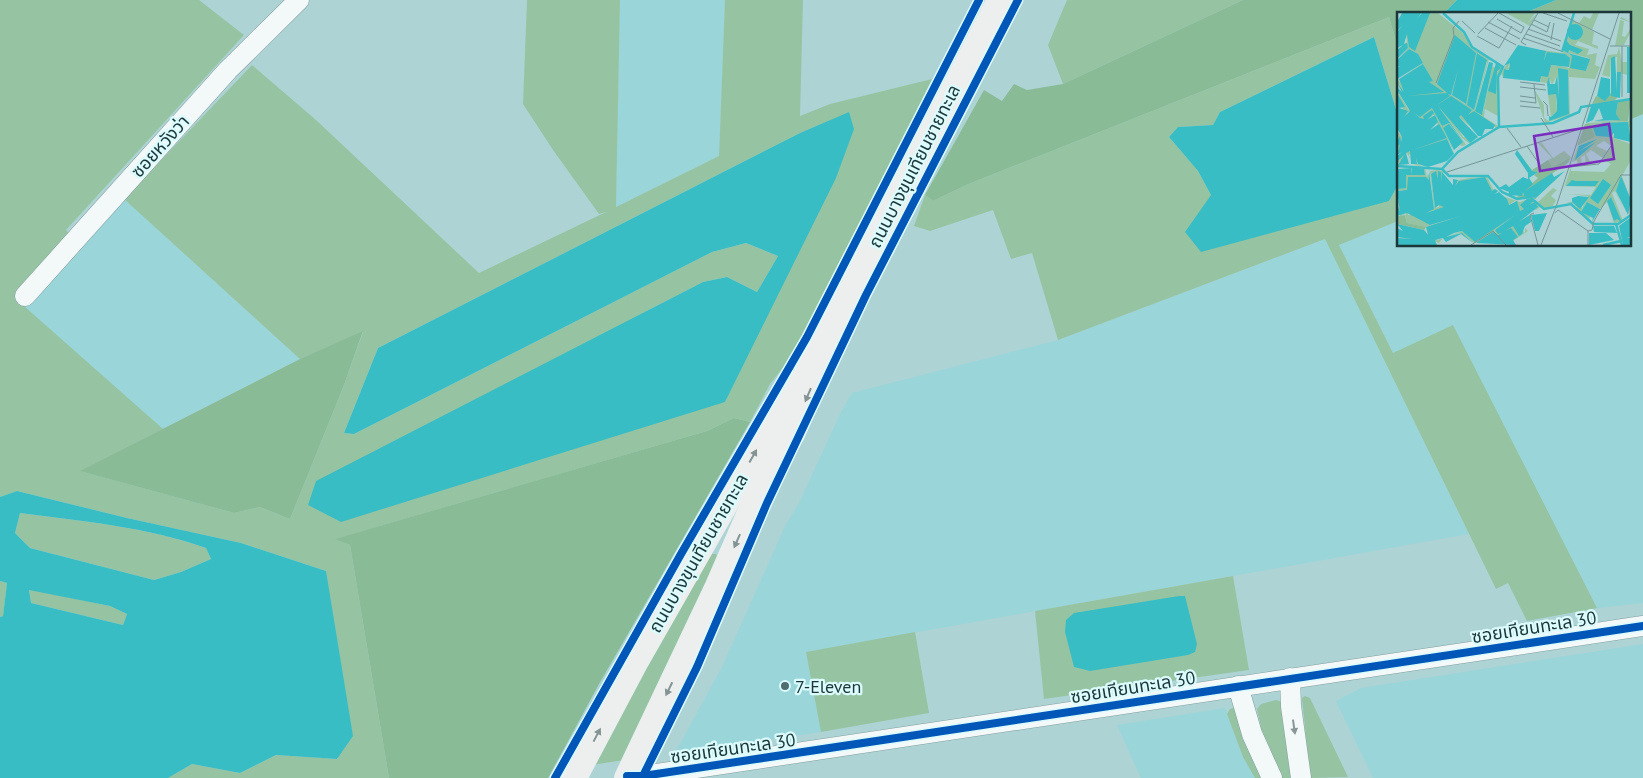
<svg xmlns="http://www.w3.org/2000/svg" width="1643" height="778" font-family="'PT Sans','Noto Sans Thai',sans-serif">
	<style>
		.built { fill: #9ad5d9 }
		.green { fill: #96c4a3; fill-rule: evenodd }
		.forest { fill: #89bb96 }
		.water { fill: #39bdc4; fill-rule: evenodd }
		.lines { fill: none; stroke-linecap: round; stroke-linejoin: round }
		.minor-casing { stroke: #809e9f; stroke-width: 21 }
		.major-casing { stroke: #dbebec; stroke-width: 26 }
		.minor { stroke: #f3f8f9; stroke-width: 20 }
		.major { stroke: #edefef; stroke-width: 25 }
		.cycleway-casing { stroke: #dbfbfd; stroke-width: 11 }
		.cycleway { stroke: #0057b8; stroke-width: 8 }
		.oneway { fill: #849394 }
		.oneway2 { fill: #889899 }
		.poi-dot { fill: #4f6e70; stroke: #dbfbfd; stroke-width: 2 }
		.labels { text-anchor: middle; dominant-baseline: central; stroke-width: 4.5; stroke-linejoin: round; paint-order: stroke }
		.street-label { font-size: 18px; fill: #1c3739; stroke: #dbfbfd }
		.poi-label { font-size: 18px; fill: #1c3739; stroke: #dbfbfd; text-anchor: start }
		.inset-river { fill: none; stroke: #39bdc4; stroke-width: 2.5 }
		.inset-road { fill: none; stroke: #749597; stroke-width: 1 }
		.view { fill: #7b2cbf; fill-opacity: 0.15; stroke: #7b2cbf; stroke-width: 2.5 }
		.inset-edge { fill: none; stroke: #1c3739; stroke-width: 2.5 }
	</style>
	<rect width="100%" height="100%" fill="#aed3d5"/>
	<g class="built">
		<path d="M620,0h105l-6,156 -103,51z"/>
		<path d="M1643,114v489l-53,6 -63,12 -188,-376 59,-24v24h231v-125z"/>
		<path d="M124,199l176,160 -220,112 -80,-142z"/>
		<path d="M1325,239l144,295 -663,118 15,80 -146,21 47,-86 64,-143 13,-21 42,-91 11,-19 206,-53z"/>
		<path d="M1643,644v134h-270l-37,-77 25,-13z"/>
		<path d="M1225,708l18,49 12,21h-114l-24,-53z"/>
	</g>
	<g class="green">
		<path d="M0,0h199l45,35 -178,195 17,16 -59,60 139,123 -82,42 153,42 26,-6 30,12 54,-134 19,-53 -63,27 -176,-160 128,-134 64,55 163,153 127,-61 -7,2 -46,-64 -30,-46 4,-104h93l-4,207 103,-51 6,-156h78l-3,116 30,-12 102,-25 -125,258 -37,47 -20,38 -16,-4 -27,13 -371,108 14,6 39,233h-221l24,-14 48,9 36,-18 62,4 -12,-188 -85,-28 -114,-25 -110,-27 -17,6zM848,113l-123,289 -82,-89 60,-31 24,-5 30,15 21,-36 -32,-13 -34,9 -358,182 -10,-1 34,-85 422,-215z"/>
		<path d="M1067,0h176l-180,84 -15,-39z"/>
		<path d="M1389,17l9,31v68l-24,-79 -154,75 -7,13 -35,2 -9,10 29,34 13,24 178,6 9,-16v36l-59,24 54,108 60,-28 144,283 -70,13 -19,-38 -12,6 -171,-350 -267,101 -26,-87 -21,6 -18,-49 -63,21 -16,-5 11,-31 8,6 33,-16z"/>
		<path d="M20,513c62,8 127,14 186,35l5,11 -30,13 -27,8 -124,-32 -15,-15z"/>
		<path d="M712,554h4l2,5 -94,201 -32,5 17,-35z"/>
		<path d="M1233,576l16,94 -205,29 -9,-88z"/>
		<path d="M0,581l7,2 -4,33 -3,1z"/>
		<path d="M29,589l81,17 17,8 -4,11 -92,-22z"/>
		<path d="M915,632l14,81 -108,19 -15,-80z"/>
		<path d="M1305,696l5,2 38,79 -38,1 -8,-80z"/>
		<path d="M1276,700l6,2 8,45 -2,14 6,17h-15l-13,-29 -9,-40 4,-5z"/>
		<path d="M1237,707l28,71h-10l-12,-21 -16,-43 3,-5z"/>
	</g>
	<g class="forest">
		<path d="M1243,0h214l-12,12 5,2h-52v34l-9,-31 -423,168 -33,16 -8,-6 59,-105 18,11 12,-17 13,6 36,-6z"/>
		<path d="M1556,0h87v114l-14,6v-106h-107z"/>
		<path d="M363,331l-19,54 -54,134 -30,-12 -26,6 -154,-42 220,-112z"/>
		<path d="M734,418l16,4 -151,262 -51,94h-159l-39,-233 -15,-6 372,-108z"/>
	</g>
	<g class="water">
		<path d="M1457,0h99l-34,14h-72l-5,-2z"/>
		<path d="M1374,37l24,79v69l-9,16 -188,51 -16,-20 26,-37 -13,-24 -29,-34 9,-10 35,-2 7,-13z"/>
		<path d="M849,112l5,17 -18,49 -111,224 -384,120 -33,-17 8,-24 387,-199 24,-5 30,15 21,-36 -32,-13 -34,9 -358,182 -10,-1 34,-85 422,-215z"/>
		<path d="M17,491l110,27 114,25 85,28 27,165 -16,23 -61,-4 -36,18 -48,-9 -24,14h-168v-161l3,-1 4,-33 -7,-2v-84zM20,513c62,8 127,14 186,35l5,11 -30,13 -27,8 -124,-32 -15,-15zM29,590l81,16 17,8 -4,11 -92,-22z"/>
		<path d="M1179,596h6l12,48 -2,8 -7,3 -98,16 -16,-4 -9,-35 1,-12 8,-7z"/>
	</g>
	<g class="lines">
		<g class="minor-casing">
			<g id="minor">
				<path d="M25,296l203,-226 71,-70"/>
				<path d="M1290,678l1,28 10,72"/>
				<path d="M1238,686l14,48 20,44"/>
				<path d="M627,776h16l1000,-150"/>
			</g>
		</g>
		<g class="major-casing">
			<g id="major">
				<path d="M574,778l62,-117 114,-200 46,-85 33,-44 171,-332"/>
				<path d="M627,778l91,-192 37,-85 38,-69 26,-62 6,-23"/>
			</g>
		</g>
		<use href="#minor" class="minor"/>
		<use href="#major" class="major"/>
		<g class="cycleway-casing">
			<g id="cycleway">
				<path d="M627,776h16l1000,-150"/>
				<path d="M555,778l126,-224 126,-217 172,-337"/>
				<path d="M642,778l55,-111 70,-164 99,-208 152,-295"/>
			</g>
		</g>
		<use href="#cycleway" class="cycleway"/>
	</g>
	<defs><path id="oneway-solid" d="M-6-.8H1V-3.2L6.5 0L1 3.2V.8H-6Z" transform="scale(1.25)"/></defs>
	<g class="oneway">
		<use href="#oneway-solid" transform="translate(808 395) rotate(113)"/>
		<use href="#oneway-solid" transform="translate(753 456) rotate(-61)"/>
		<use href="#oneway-solid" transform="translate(737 541) rotate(114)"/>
		<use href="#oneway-solid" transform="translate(669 689) rotate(116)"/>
		<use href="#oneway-solid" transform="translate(597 735) rotate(-62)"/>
	</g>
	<use class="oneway2" href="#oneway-solid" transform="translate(1294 727) rotate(82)"/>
	<circle class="poi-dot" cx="785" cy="686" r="5"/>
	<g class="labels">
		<g class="street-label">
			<text transform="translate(160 146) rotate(-48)">ซอยหวังว่า</text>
			<text transform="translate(914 166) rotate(-63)">ถนนบางขุนเทียนชายทะเล</text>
			<text transform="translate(698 553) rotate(-60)">ถนนบางขุนเทียนชายทะเล</text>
			<text transform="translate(1534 627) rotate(-9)">ซอยเทียนทะเล 30</text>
			<text transform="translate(1133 687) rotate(-9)">ซอยเทียนทะเล 30</text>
			<text transform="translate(733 748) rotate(-8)">ซอยเทียนทะเล 30</text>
		</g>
		<g class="poi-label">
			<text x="795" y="686">7-Eleven</text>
		</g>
	</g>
	<g transform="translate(1397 12)">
		<rect width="234" height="234" fill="#aed3d5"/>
		<path d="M24,1l7,3 2,-3h8l26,21 7,13 18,12 -14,51 8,3 10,-50v4l5,1 -4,-1 4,1 1,-5 3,5 -5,9 1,39 -13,-7 -1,8 14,9 -2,2 -22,-17 -4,4 15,15 -16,-15 -7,1 20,20 -22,-18 18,19 -34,-35 19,35h1l2,1 4,5 10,-4 -10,5 -8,-6 -22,-29h-7l9,17 7,-3 17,22 -5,1 -11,-21 -7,3 11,23 -7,-12 -18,7 13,16 -15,-16 -5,3 12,18 -14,-19 -6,3 4,13 4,2 -9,-1 4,-1 -3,-13 -5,4 2,5 -4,-7 -9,11 11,1 -12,1v-4l9,-10 41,-14 -10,-13 -40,31 41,-32 -8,-4 4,-4 3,5 -2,-6h-2l-36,38 28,-31 -17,-10 -10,20 4,5 -2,9 -3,3 3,-13 -3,5v-13l7,-18 -7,-2 6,1 -6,-19 11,19 12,8 2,-3 -17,-16 -8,-13 8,12 19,17 25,-18 -42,1 -10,-14v-3l3,2 3,7 29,-8 -9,-17 -26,16 26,-17 -9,-6 -17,11 19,-15 -7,-4 -12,11 11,-12 -5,-3 -6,3 10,-6 -1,-10zM24,2l7,3 -14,34zM69,32l-15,51 -8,-6zM78,41l-10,51 -13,-9 11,-39 10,6zM81,41l9,9 -13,48 -7,-5zM109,1h29l-7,10 9,-10 -7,13zM196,1h6l-7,17 -13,-7 5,-7 6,3zM224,5l10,3 -9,-2 9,4v9l-7,14 -9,1 5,-26 4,1 -2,15 3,1 6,-9 -1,-6 -10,-3zM175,8l22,12 -2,12 6,2v3l-20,-8 -3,4 14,4 -2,6 10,-2 -2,12 5,2 -5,12 -26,-2 1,38 -25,8 -11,-34 10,16v13l5,3 10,-4 -2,-42 -5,10 -2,-6 -3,4 -7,-1 1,-3 -35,-10 -3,9 -1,-4 -4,4 1,-3 13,-18 31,7 3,-13 -4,-1 21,3zM150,40l22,5v11l-8,-2 1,-9 -5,9 -7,-1zM168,40l24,6 -2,13 -15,-15zM116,46l13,3 -3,13 -15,-7zM171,58l1,44 -10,3 -1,-43 9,1zM222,35l3,15h5v13l-10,-3v-15l-6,1 -1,19 -8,-2 6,-20 9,-1zM154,80l5,2 1,17 -6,6 -3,-22zM233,96l1,19 -18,6 1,5 17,6v16l-9,16 9,24 -10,-23 -5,14 8,18 -9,-18 -3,2 11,28 -9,2 -7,-21 -7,7 -13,-7 -6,10 10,4 -2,3 -9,-6 -6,-9 -8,-2h8l8,6 6,-12 -22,-2 25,1 5,-8 -31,-1 -3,8 9,-27v4l33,1 7,-8 -8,-5 8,-13 -7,-5 3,-2 -11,7 11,5 -4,7 -12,-8 -5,4 5,10 -5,1 -1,-10 -4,2 1,8 -4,1 -1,-6 -5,2 6,-16 17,-9 -9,-14 43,-2zM141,131h4l11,15 11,-7 7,6 -20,12 -3,-9 4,-2zM20,154l8,2 2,9 2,-4 1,14 -7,1 11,21 -4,-38 8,-1 4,1 9,6 -9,-5 2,12h7h-4l-2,12 8,-3v-8v9l-9,3 12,5 -1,-17 3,-5 12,-2 17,-1 6,12 8,3 -8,-1 -31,19 4,6 36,-20 -36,21 39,-20 15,5 11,-4 9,9 -4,3 -7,-5 -34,25 5,3 30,-19 -13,10 8,9v-5l3,3 -15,10 -14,-6 -25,8 -14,-10 -17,5 -4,5 3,2 -12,-7 -15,1 -18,-1 13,-1 -13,-5 8,1 -8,-6 17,12 12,-6 -2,-4 5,7 9,4 24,-9 4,-10 -42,6 -17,-4 -2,-7h-5l-3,-23 1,8h6v5l-4,1v7l6,1 -3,-25 -6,1v-2l9,-14h19l-1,-6 -5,-2h-7l-1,8v-7l-14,-1zM39,160l3,35 -4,1 -4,-34zM30,166l-16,9 6,28h-9l-1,-26zM118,189l5,10 -45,30 -13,-10 6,-10 6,6zM38,198l27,6 -31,9 -18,-9zM156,176l4,2 -6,6 5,4 -3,6 -8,3 -7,-7z" fill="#96c4a3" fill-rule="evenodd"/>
		<path d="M220,58v28l-3,3 17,-1 -3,21 -36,1 27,-2 -3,-6 2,-12 -27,4 22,-4 -21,2 4,-8 9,3 5,-6 6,4zM188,112h5l5,13 -18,9zM119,138l16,20 16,-10 4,8 19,-11 -3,6 -45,30 1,3h5l7,2v1l-20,-1 22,-20 -4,-3 4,-3 -6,-1zM0,204h8l2,7 19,4 -2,3 -27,-6z" fill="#89bb96"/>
		<path d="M5,1h19l-4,6 5,-6h8l-15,38 -6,-4 -2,-13 -3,10 3,-1 1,5 -11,11v-9l6,-5 -6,3v-16l6,-7 -6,6v-9zM170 20a8 8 0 1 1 16 0a8 8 0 1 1-16 0ZM58,23l21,18 -10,51 -14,-9 6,-25 -7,25 -3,-1 2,2 -16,11 17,-11 21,14 -4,5 6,-4 21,14 -2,4h-8l-3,7h-4l-17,-21 -2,2 19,20 -8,6 -32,-37 28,39 -17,-22 -7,3 -10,-18 -12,9 -6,-4 6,5 4,1 -1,-3 9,-6 2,3 -7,7 8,-5 3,7 -8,8 9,-6 8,14 -34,12 34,-11 7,15 -7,7 -19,6 -10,-3 -2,-6 1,6h-6l-1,-13 -4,2 3,11 -11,1 7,-11 -8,8v-6l5,-4 -5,3 3,-11 -3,3v-6l3,-5 1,6 1,-5 -5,-9v-35l8,14 -6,1 9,3 -4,6 6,-6 -13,-21v-3l5,5 -5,-9 7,9 -5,-13 24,-15 10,17 -4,1 15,10 -37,4 40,-3 -10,-9zM169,28l4,5 13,5 -5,4 -9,-4 -1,3 22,6 -4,12 -16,-3 2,-12 -9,-6zM121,33l28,6 -2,10 3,-9 18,2 5,4 -1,9 -18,-2 -3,12 -7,-1 -1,6 -37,-4 1,-9 5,1 1,-7 -6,3zM230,35h4v46h-4zM12,37l9,5 5,9 -26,16v-11l3,-2 -3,1v-7zM80,41l10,7 -13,50 -7,-5zM218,44l2,37v-21h4l-1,26 -9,-2v-38zM92,50l4,1 -1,5 -10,47 -7,-4zM99,51l5,5 -4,3 -1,23 -8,-3zM161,56l10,2 1,44 -20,7v-5l2,1 6,-6v-8l-1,-9 -8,1 -1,-12 2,-6 1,7h5l2,-9 2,24zM204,65l9,2v16l-5,6 -8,-5zM221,90l-2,12 4,6 -26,1 9,-2 -4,-11 -6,12 -7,3 5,-17zM231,110l3,20 -17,-4v-5l-4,4 -14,-1 -3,-8 10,-5zM52,112l14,18 -9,8 -11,-22zM200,127l-19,13 18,-10 -21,18 4,-14zM120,138l15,21 6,1 -9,6 4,6 -8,7 27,-18 2,4 11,-6 -29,27 -12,-2 -1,-4 -1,4 -14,-1 1,-3 -10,-4 7,-4 3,3 14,-10 5,2v-6l-13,-19zM15,155l12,2 1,6h-19v13l-9,1v-20l14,-1v7zM32,159l5,38 -8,4 18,-6 -5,-2 -4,3 -4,-34 5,-3 2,8v-8l3,1 1,10v-10l11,13v-6l5,1 -3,6 4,-5 26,-4 7,14 3,-2 3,2 -3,3 4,-2 8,7 2,6 8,-4 3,10 4,-2 -4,-4 8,-7 6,3 -5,4 6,-3 3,5 -18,14 10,-6 1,7 -6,4 -3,8 -3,2 -6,-10 -8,5 6,-3 7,9 -5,3 3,5 -40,-2 17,-11 5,3 4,-2 -4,1 -3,-4 20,-15 -40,27 -13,-11 -8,2 -8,4 16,-4 11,10 -12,-9 -15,8 -3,-4 -8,2 2,5h-40v-7l16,1 -16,-2v-9l6,3 -6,-7 27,6 4,5 -2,-8 35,-11 -31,9 -23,-12 -10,3v-12l3,8 -3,-21 10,-1 1,-13h18l3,3zM224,164l10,24 -3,15 -12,-24zM206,167l8,6 -13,19 -8,-6zM175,168l4,1h23l-4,5h-29zM181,184l11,1 -9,12 -8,-7v-4zM214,185l10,23 -1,1 -3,-2 -3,2 -7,-20zM190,190l13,7 -8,13 1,-4 -12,-6zM150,201l-8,18h-4l-4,-16zM234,205v20l-4,1h4v7h-8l-4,-19zM196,214h21l3,7 -23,-1zM192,221h17l8,7 -25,5z" fill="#39bdc4"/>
		<path class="inset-river" d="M165,40l12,-39M102,115l54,-4 26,-11 2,-5 50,-8M0,154l45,3 16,-17 41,-25 -1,-50 5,-10 -31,-20 -8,-15 -21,-19M45,157l7,7h39l14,16 15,7 13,-2 14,12 27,-5 22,20h25l13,-9M219,212l6,21M206,233l18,-4"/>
		<path class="inset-road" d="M146,1l24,8M161,1l52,26M100,7l24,14 3,-6 -25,-14M137,8l15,7M65,9l13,12M91,10l32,17M134,12l16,8 3,-10M88,16l31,17M131,17l33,12M81,22l20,-21M129,22l34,12M80,24l22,12 13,-22M126,26l38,13M154,28l3,-17M129,33l-5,-3 17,-29M213,34h21M225,34v51M123,70l25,3M39,71l18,-47 -1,-8 6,-7M137,72l2,19M123,75l26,3M123,84l15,2M123,89l16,2M146,89l4,4 1,11M123,94l20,2M144,106l12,19M110,116l14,19M130,134l13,19M172,155l30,-3 12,-18M50,160l133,-43M137,201l-4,2 8,30M158,201l3,-3 30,21v14M191,219l4,-1 2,-9 27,-46h10M74,233l22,-14 13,14M144,233l16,-41 62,-191"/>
		<path class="view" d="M212,112l5,35 -74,12 -6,-35z"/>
		<rect width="234" height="234" class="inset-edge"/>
	</g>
</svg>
